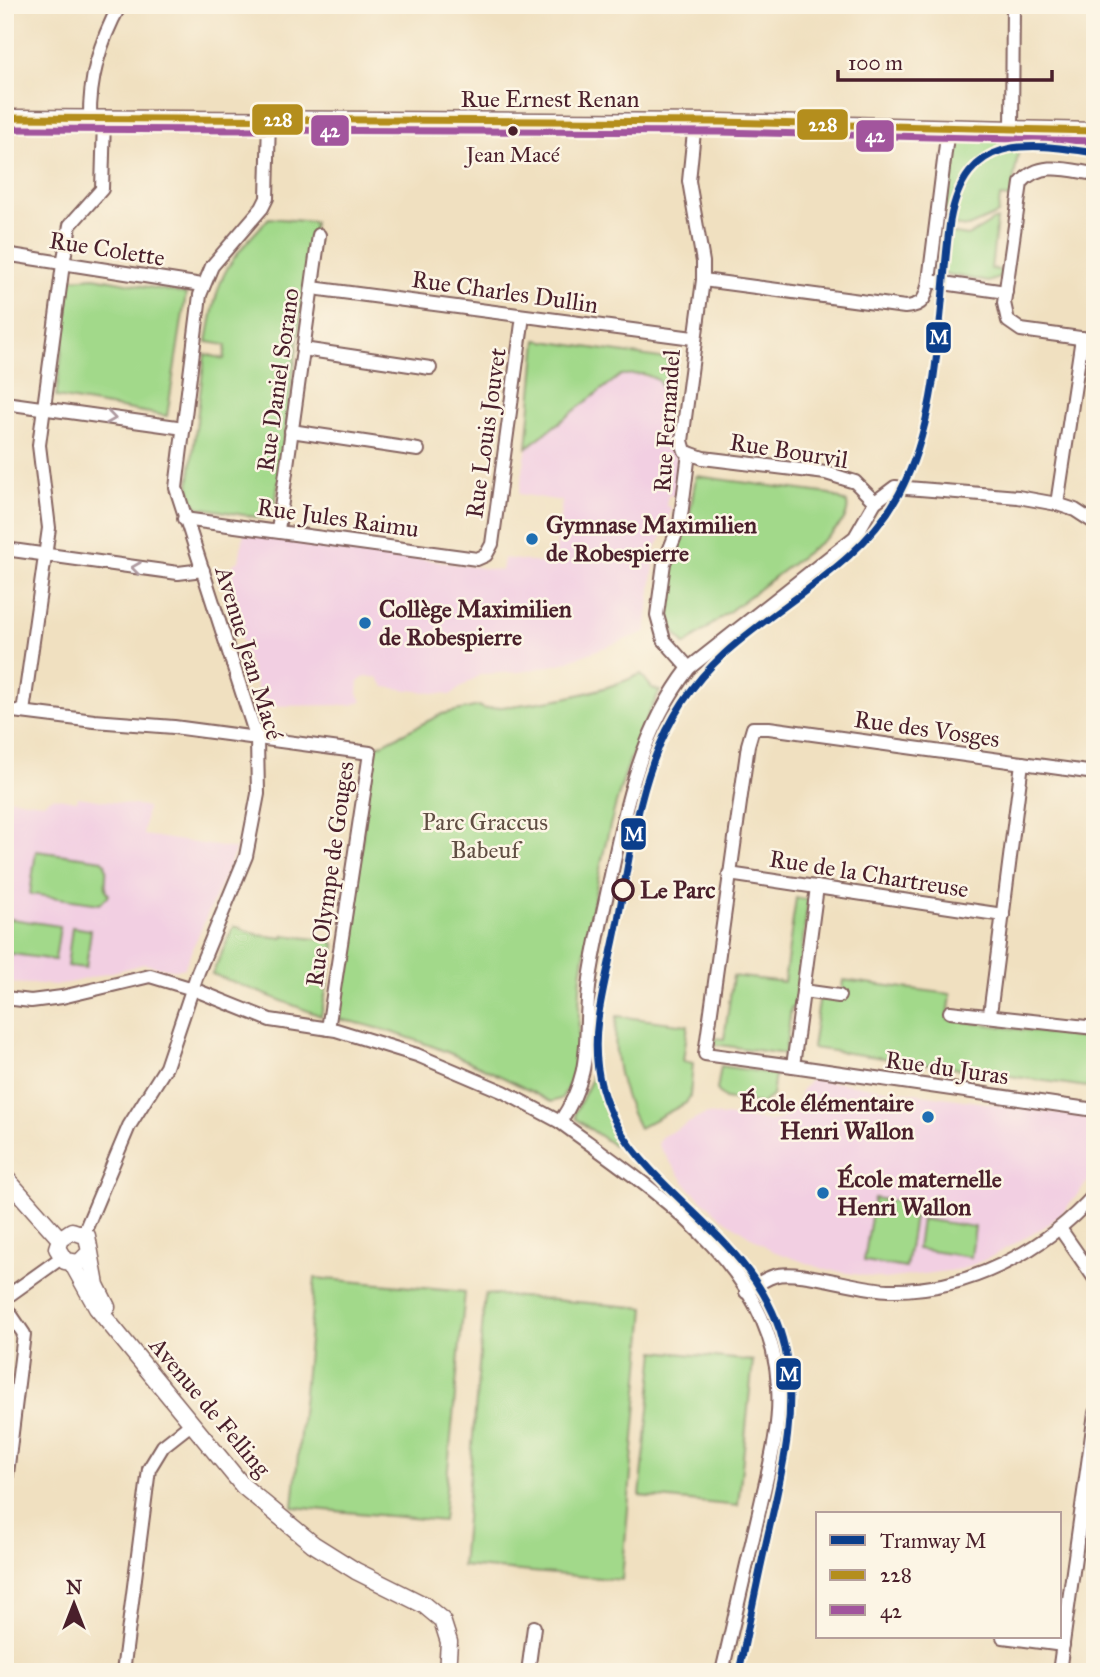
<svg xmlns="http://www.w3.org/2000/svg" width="1100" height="1677" font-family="'IM FELL Great Primer',serif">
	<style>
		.built { fill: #f2cfe2 }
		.green { fill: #a2d98a; stroke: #767c5a; stroke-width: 2 }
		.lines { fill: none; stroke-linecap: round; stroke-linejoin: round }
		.minor-casing { stroke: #84635f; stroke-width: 16 }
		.tertiary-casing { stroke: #84635f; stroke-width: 19 }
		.minor { stroke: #fff; stroke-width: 12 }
		.tertiary { stroke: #fff; stroke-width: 16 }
		.bus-1-casing { stroke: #fcf5e5; stroke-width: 12 }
		.bus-2-casing { stroke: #fcf5e5; stroke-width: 12 }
		.bus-1 { stroke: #b48e1d; stroke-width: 7 }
		.bus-2 { stroke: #a2559d; stroke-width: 7 }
		.tram-1-casing { stroke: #fcf5e5; stroke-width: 12 }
		.tram-1 { stroke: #0b3e8b; stroke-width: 7 }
		.oneway { stroke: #ae9aa0 }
		.bus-dot { fill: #4a1f2b; stroke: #fcf5e5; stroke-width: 2.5 }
		.poi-dot { fill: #1f6fb2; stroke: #fcf5e5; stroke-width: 2.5 }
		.stop-dot { fill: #fcf5e5; stroke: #4a1f2b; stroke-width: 3.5 }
		.labels { text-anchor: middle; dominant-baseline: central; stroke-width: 5; stroke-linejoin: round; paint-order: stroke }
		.bus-label { font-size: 22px; fill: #4a1f2b; stroke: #fcf5e5 }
		.street-label { font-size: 24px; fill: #4a1f2b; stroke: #fcf5e5 }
		.poi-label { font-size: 24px; font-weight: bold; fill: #4a1f2b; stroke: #fcf5e5; text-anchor: start }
		.park-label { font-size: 24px; fill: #604e43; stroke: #fcf5e5 }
		.stop-label { font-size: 24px; font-weight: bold; fill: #4a1f2b; stroke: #fcf5e5; text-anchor: start }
		.line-badge { stroke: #fcf5e5; stroke-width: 2.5 }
		.badge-label { font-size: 19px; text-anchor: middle; font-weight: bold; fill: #fff }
	</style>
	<rect width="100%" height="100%" fill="#fcf5e5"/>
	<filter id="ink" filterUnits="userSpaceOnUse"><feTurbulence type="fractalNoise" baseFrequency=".0143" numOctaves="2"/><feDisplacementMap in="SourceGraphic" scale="14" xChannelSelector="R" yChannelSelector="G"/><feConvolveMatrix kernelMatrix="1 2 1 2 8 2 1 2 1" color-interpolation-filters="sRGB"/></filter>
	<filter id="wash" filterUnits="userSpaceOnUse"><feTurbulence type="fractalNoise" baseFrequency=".00686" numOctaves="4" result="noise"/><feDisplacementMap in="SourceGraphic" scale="28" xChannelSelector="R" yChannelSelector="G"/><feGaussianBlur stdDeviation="1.57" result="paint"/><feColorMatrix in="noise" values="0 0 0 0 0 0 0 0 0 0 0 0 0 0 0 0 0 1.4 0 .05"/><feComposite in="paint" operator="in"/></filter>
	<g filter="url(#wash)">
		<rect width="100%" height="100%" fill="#f0e0c0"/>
		<g class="built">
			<path d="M633,373l25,7 4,8 16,76 -3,32 -7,-1 -2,11 5,1 -3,19 -12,21 -10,85 -86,32 -40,8 -39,2 -31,21 -65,-8 -7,-9 -12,-2 -7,5 -1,13 4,7 -10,4 -89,1 -34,-104 4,-38 6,-3 5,-29 258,39 2,-13 50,7 8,-64 -43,-7 8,-47 94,-72z"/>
			<path d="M52,797l25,4 1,-4 69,10 -4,28 93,14 -52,119 -8,2 -32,-6 -83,21 -56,-2v-185l38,5z"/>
			<path d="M811,1079l284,39v55l-31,38 -15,13 -60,34 -27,11 -77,10 -61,-10 -51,-18 -52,-34 -32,-29 -31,-43 3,-8 45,-23 65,7 9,-2 15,-10 6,-18z"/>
		</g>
		<g class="green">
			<path d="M964,140h56l-9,58 -11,-1 -2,17 -30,13 -25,-3 12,-78z"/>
			<path d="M269,218l45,4 -39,285 -5,-1 -2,10 -7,2 -63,-11 -6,-8 -3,-14 16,-131 19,5 2,-14 -19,-3c12,-69 15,-74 62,-124z"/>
			<path d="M994,220h3l-6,49 11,2 -3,7 -11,4 -47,-9 -4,-10 5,-31 26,4z"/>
			<path d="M94,277l92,17 -19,122 -111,-19 15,-118z"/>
			<path d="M537,340l137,20 -7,58 -5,-30 -4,-8 -14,-6 -23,1 -94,72z"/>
			<path d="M696,476l134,18 17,9c3,13 -8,23 -17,32l-145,110 -15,-18 -4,-11 6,-53 16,-38z"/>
			<path d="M641,674l11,14 8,3c-45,85 -63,184 -78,278 -7,42 4,95 -21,130l-10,3c-67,-36 -138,-69 -213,-83l36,-271 68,-34 37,-8 5,3c53,-6 108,-12 157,-35z"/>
			<path d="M36,851l67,9c8,11 -2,24 6,35l-9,9 -70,-10z"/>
			<path d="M796,898l12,2 -13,106 -4,2 -6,46 -73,-10 1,-6 11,1 9,-63 51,6z"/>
			<path d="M5,918l55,8 -5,34 -50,-7z"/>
			<path d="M234,926l24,9 25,3 1,-3 47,6 4,4 -14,71 -109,-42z"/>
			<path d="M72,927l19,3 -5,38 -19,-2z"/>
			<path d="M843,980l108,14 -3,25 147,21v48l-283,-40 8,-53 21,3z"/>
			<path d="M617,1016l71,9 -5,36 10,2 -3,33 -4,7 -47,25c-18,-35 -28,-72 -22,-112z"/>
			<path d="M594,1065l12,46 14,29 -7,5 -37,-26 -1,-6 15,-30z"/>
			<path d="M721,1066l54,8 -3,22 -11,8 -36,-5 -8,-9z"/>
			<path d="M874,1198l42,6 -10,64 -42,-7z"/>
			<path d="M921,1219l54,8 -4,30 -54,-8z"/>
			<path d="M315,1278l150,14 -22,229 -150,-14z"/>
			<path d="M485,1294l160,14 -23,272 -160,-14z"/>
			<path d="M655,1351l98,10 -15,145 -98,-10z"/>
		</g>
	</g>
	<g filter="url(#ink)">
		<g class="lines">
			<g class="minor-casing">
				<g id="minor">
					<path d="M90,119c-1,-42 10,-78 30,-114"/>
					<path d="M1012,129l1,-124"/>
					<path d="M1095,174c-27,-4 -55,-14 -74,9l-17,120 4,18 13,9 74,10"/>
					<path d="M5,254l197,31"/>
					<path d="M703,280l202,27c19,-1 21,-10 24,-26l19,-153"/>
					<path d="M929,281l77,11"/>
					<path d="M312,288l381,50"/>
					<path d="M303,349l127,19"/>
					<path d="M5,403l179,25"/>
					<path d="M291,431l127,19"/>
					<path d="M689,453l14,5 123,15 29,9 20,20"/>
					<path d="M1057,504l25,-166"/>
					<path d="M184,519l293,40 9,-4 6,-11 31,-228"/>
					<path d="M278,530l41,-295"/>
					<path d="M5,549l173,24 25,-3"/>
					<path d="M689,668l-25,-28 -7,-25 7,-52 16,-39 9,-71 -4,-2 -3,-10 21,-161v-18l-14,-81 6,-59"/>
					<path d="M5,710l89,11 80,6 196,26 -42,276"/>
					<path d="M23,712l26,-184 -10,-83 24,-181 7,-39 32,-36 2,-70"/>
					<path d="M729,874l274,41"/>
					<path d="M817,887l-24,179 -88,-12 43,-309 5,-17h16l326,45"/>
					<path d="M803,991l36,5"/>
					<path d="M5,998l26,3 31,-4 88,-21 43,13 77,31 66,10 81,25 87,37 56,30"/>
					<path d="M950,1012l145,16"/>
					<path d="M990,1014l32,-251"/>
					<path d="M793,1066l302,44"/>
					<path d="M1061,1230l34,49"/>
					<path d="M84,1233l45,-107 37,-59 32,-95 48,-116 12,-62 -1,-55 -81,-251 24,-193 12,-29 50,-58 5,-10 2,-80"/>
					<path d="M746,1292c9,-6 18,-13 28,-16 24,-8 85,14 115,14 79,2 155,-39 206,-96"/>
					<path d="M5,1298l56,-40"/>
					<path d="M5,1306l19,28 -19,156"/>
					<path d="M1003,1637l60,8"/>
					<path d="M123,1672l26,-203 14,-23 28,-22"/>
					<path d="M528,1672l6,-45"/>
					<path d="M722,1672c12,-54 25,-107 37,-160 9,-41 22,-83 19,-126 -6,-123 -130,-199 -218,-264 36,-54 22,-84 30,-143 5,-33 13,-66 20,-99 16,-76 31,-150 79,-212l166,-131 20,-35 20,-15 123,10 39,7 18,6 20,13"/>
					<path d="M1059,1672l36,-259"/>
				</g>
			</g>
			<g class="tertiary-casing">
				<g id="tertiary">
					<path d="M5,118l715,4 375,9"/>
					<path d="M5,1177l55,62"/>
					<path d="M89,1253l-10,10 -14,-2 -8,-13 3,-9 12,-8 15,5 9,49 11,22"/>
					<path d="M72,1263l25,45 146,178 70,58 43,27 68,34 18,15 7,22 -2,30"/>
				</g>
			</g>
			<use href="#minor" class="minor"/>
			<use href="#tertiary" class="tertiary"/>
			<g class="bus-1-casing">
				<path id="bus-1" d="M5,118l715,4 375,9"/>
			</g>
			<g class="bus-2-casing">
				<path id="bus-2" d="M5,129l715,3 375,9"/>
			</g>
			<use href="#bus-1" class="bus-1"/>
			<use href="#bus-2" class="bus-2"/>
			<g class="tram-1-casing">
				<path id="tram-1" d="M739,1672c9,-43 17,-86 27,-129 14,-63 33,-129 19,-194 -31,-142 -209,-169 -187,-330 5,-35 15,-70 21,-105 18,-98 27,-189 105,-260 57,-52 137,-89 175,-160 43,-81 39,-183 51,-273 16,-87 75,-79 145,-68"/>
			</g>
			<use href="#tram-1" class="tram-1"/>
		</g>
		<defs><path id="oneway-chevron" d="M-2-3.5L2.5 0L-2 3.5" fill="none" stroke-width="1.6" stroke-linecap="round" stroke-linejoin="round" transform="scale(1.75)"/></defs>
		<g class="oneway">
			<use href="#oneway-chevron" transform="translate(111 418) rotate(8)"/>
			<use href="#oneway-chevron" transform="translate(136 568) rotate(-172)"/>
		</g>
	</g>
	<circle class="bus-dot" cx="513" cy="131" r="6"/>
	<g class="poi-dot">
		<circle cx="532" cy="539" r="7"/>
		<circle cx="365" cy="623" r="7"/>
		<circle cx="928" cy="1117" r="7"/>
		<circle cx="823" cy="1193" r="7"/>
	</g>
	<circle class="stop-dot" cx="623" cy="890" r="10"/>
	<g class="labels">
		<g class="bus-label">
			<text x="513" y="154">Jean Macé</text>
		</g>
		<g class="street-label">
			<text x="550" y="99">Rue Ernest Renan</text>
			<text transform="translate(107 249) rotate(9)">Rue Colette</text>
			<text transform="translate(505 292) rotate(8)">Rue Charles Dullin</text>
			<text transform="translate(278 380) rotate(-82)">Rue Daniel Sorano</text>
			<text transform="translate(667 421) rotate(-86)">Rue Fernandel</text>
			<text transform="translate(486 433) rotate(-82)">Rue Louis Jouvet</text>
			<text transform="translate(789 451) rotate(9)">Rue Bourvil</text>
			<text transform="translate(338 518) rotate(8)">Rue Jules Raimu</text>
			<text transform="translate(249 653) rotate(73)">Avenue Jean Macé</text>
			<text transform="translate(927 729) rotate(8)">Rue des Vosges</text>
			<text transform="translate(330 874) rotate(-82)">Rue Olympe de Gouges</text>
			<text transform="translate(869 874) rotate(9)">Rue de la Chartreuse</text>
			<text transform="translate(947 1068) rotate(8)">Rue du Juras</text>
			<text transform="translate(210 1407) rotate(50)">Avenue de Felling</text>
		</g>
		<g class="poi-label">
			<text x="546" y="525">Gymnase Maximilien<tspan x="546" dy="28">de Robespierre</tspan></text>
			<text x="379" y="609">Collège Maximilien<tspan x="379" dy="28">de Robespierre</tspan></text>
			<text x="914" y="1103" text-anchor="end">École élémentaire<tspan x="914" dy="28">Henri Wallon</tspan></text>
			<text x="837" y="1179">École maternelle<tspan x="837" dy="28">Henri Wallon</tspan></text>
		</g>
		<g class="park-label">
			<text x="485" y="822">Parc Graccus<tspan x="485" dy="28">Babeuf</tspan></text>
		</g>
		<g class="stop-label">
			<text x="640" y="890">Le Parc</text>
		</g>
	</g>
	<g class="line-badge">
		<rect x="251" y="103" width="53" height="33" rx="7" fill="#b48e1d"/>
		<rect x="796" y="108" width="53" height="33" rx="7" fill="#b48e1d"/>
		<rect x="310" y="114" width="40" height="33" rx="7" fill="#a2559d"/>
		<rect x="855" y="119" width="40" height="34" rx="7" fill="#a2559d"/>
		<rect x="925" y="321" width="27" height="33" rx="7" fill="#0b3e8b"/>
		<rect x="620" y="817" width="27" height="34" rx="7" fill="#0b3e8b"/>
		<rect x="775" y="1357" width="27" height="34" rx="7" fill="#0b3e8b"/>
	</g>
	<g class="badge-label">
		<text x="278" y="126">228</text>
		<text x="823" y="131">228</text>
		<text x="330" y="137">42</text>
		<text x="875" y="142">42</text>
		<text x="939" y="344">M</text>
		<text x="634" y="841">M</text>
		<text x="789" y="1381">M</text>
	</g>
	<rect width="1100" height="1677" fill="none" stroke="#fcf5e5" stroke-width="28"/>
	<rect x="816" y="1512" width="245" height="126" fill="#fcf5e5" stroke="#b59f9b" stroke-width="2"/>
	<rect x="830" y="1535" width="35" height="10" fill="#0b3e8b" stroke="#b59f9b" stroke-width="2"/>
	<text x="880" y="1548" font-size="21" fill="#4a1f2b">Tramway M</text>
	<rect x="830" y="1570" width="35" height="10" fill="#b48e1d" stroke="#b59f9b" stroke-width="2"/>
	<text x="880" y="1582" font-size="21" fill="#4a1f2b">228</text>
	<rect x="830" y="1605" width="35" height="10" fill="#a2559d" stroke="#b59f9b" stroke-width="2"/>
	<text x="880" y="1618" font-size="21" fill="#4a1f2b">42</text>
	<g transform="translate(74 1604)" stroke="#fcf5e5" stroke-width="5" paint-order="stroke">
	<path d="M0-5L12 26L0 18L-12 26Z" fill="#4a1f2b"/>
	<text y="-10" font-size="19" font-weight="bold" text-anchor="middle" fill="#4a1f2b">N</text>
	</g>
	<path d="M838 70v10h214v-10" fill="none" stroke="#4a1f2b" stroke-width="3.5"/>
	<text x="848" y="70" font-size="21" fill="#4a1f2b" stroke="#fcf5e5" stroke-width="5" paint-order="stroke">100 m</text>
</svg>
